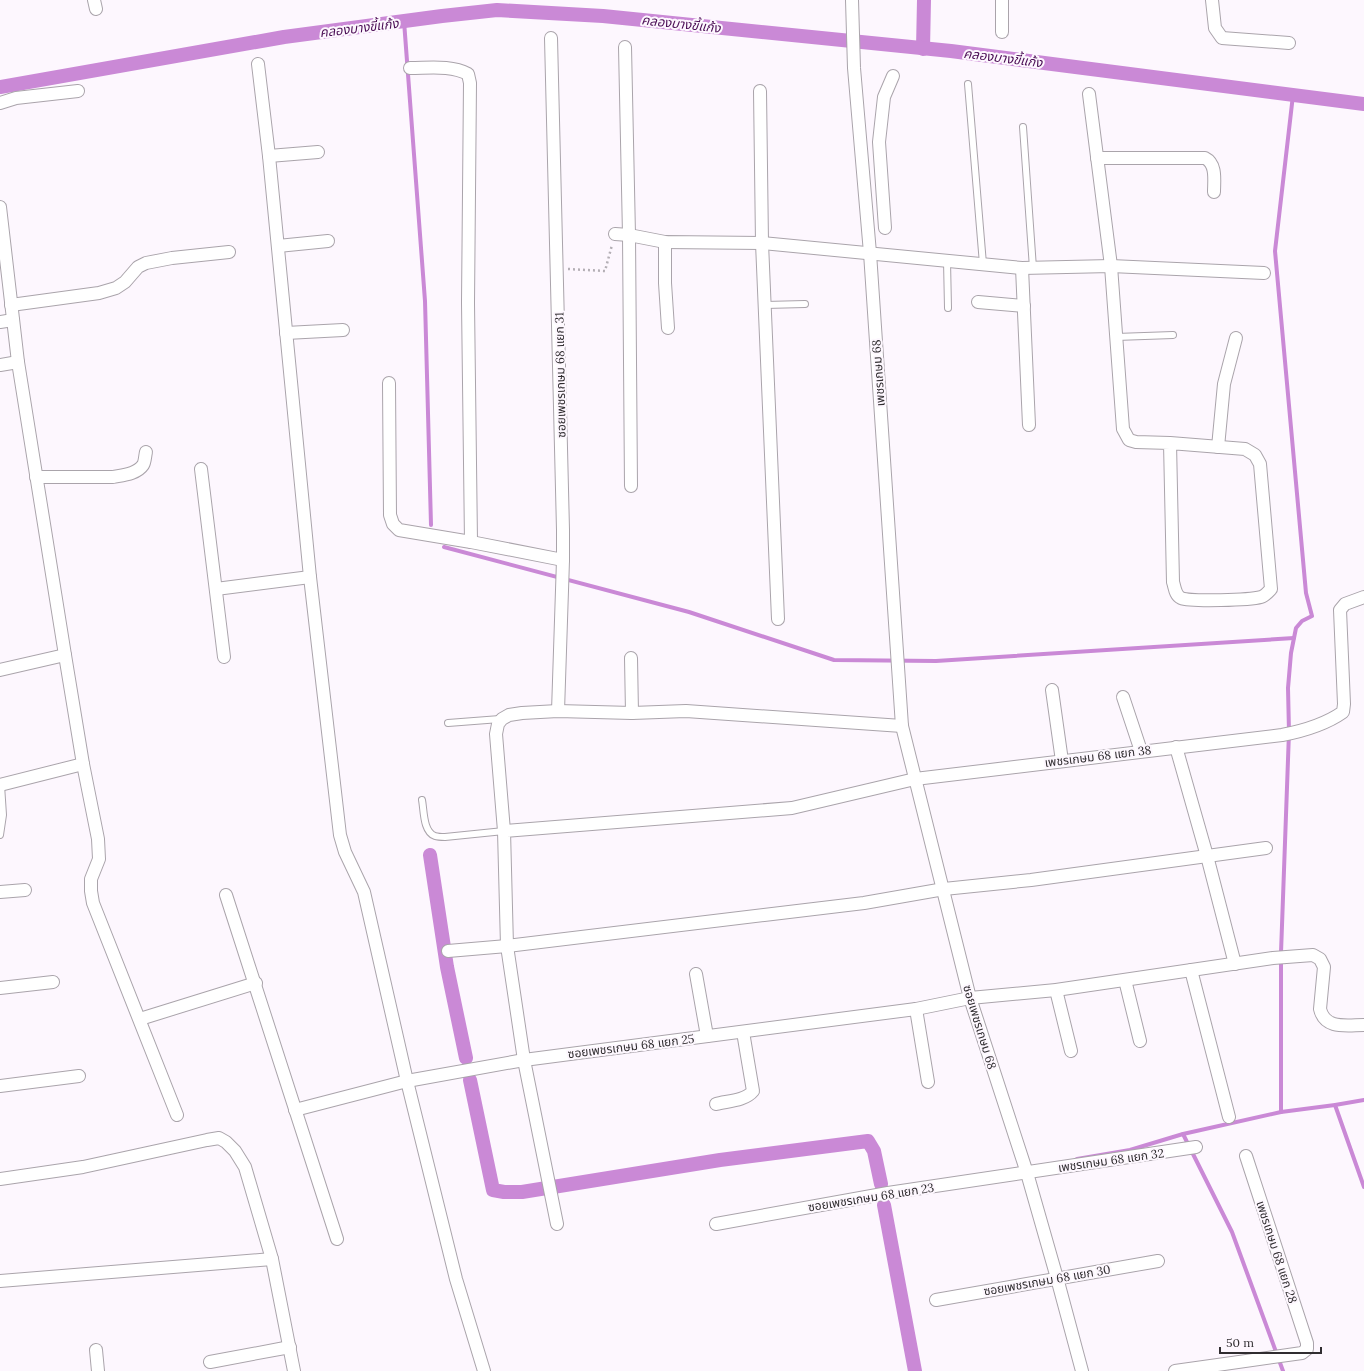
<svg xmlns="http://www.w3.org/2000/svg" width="1364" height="1371" font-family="Lora,'Noto Sans Thai',serif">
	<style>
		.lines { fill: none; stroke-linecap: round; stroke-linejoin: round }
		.stream { stroke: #ca89d6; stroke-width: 4 }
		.canal { stroke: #ca89d6; stroke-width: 14 }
		.service-casing { stroke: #aaa4ab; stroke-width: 8 }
		.minor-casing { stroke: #aaa4ab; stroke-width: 14 }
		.path { stroke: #b4afb5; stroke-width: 2.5; stroke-dasharray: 2 3; stroke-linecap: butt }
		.service { stroke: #fff; stroke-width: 6 }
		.minor { stroke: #fff; stroke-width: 12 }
		.labels { text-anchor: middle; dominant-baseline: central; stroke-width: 4; stroke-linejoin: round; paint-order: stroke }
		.street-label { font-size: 12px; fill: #302d30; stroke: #fdf7fe }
		.water-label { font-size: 13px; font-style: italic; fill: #4a0d54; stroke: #fdf7fe }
	</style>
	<rect width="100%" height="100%" fill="#fdf7fe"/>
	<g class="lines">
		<g class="stream">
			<path d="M404,21l21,280 6,224"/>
			<path d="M444,547l245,65 145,48 102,1 358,-23"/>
			<path d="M1335,1105l29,82"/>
			<path d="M1281,1112v-159l8,-221 -1,-44 3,-35 5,-25 6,-7 10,-5 -6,-23 -31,-342 18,-156"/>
			<path d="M1183,1134l49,98 51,139"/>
			<path d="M1077,1159l53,-9 53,-16 98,-22 54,-7 29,-5"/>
		</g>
		<g class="canal">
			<path d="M923,49l1,-49"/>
			<path d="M0,87l284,-50 158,-21 55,-6 106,6 348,35 413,53"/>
			<path d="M430,855l17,112 19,91"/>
			<path d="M470,1080l23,110 11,2h18l198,-32 148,-19 6,10 7,33"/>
			<path d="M884,1205l31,166"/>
		</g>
		<g class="service-casing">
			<g id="service">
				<path d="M968,84l15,180"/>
				<path d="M1023,127l10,141"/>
				<path d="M947,261l1,47"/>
				<path d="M765,305l40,-1"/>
				<path d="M1116,337l57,-2"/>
				<path d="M448,723l52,-4"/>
				<path d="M422,800c2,10 1,32 13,36 3,1 7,1 10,1l59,-6"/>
				<path d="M0,835l3,-20 -2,-30"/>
			</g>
		</g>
		<g class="minor-casing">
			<g id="minor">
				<path d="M94,0l2,9"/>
				<path d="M852,0l2,68 16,185 32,473 68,272 57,175 30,105 25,93"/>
				<path d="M1002,0v32"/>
				<path d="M1212,0l3,28 7,10 67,5"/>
				<path d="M551,38l12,492v30l-5,151"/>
				<path d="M625,47l4,188 2,251"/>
				<path d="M258,64l11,92 41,421 30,258 5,17 19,40 43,189 49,198 28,92"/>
				<path d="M410,68c20,0 41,-3 58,6l2,9 -2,220 3,239"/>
				<path d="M760,91l2,152 16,376"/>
				<path d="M1089,94l22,172 12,163 6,11 7,2 34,1 75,6 10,6 5,9 11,125c-3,3 -6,7 -10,8 -11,3 -70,5 -80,1 -6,-3 -6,-10 -8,-16l-3,-139"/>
				<path d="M0,103l16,-5 62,-7"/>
				<path d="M269,156l49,-4"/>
				<path d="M1097,158h108c12,6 9,23 9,34"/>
				<path d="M0,207l18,155 47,293 18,109 15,75 1,20 -8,20v12l2,12 84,212"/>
				<path d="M885,228l-6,-86 5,-45 9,-21"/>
				<path d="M615,234l14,1 36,7 97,1 260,25 89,-2 153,7"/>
				<path d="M665,242v41l3,45"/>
				<path d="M278,246l50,-5"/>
				<path d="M1022,268l7,157"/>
				<path d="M978,302l46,4"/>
				<path d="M11,305l88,-12 17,-5 9,-6 13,-15 8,-4 26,-5 57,-6"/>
				<path d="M0,322l13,-2"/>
				<path d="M286,333l57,-3"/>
				<path d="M0,365l18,-3"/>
				<path d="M389,383l1,132 3,9 6,6 72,12 92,18"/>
				<path d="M1218,447l6,-63 12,-46"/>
				<path d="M201,469l23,188"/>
				<path d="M36,477h77c10,-2 24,-3 30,-12 2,-3 2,-9 3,-13"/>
				<path d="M216,589l94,-12"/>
				<path d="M631,658l1,55"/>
				<path d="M0,670l65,-15"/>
				<path d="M1052,690l10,71"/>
				<path d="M1123,697l18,54"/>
				<path d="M1176,747l31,109 28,108"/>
				<path d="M0,785l83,-21"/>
				<path d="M504,831l-8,-97 2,-10 4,-5 7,-4 13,-2 36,-2 74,2 54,-2 216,15"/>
				<path d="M0,892l25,-2"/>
				<path d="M226,895l111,344"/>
				<path d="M448,951l59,-5 257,-31 100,-12 80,-14 87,-9 235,-32"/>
				<path d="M1191,970l38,147"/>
				<path d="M696,974l11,62"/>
				<path d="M1125,980l15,61"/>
				<path d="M0,988l53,-6"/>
				<path d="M1056,990l15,61"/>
				<path d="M916,1009l12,73"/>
				<path d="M140,1019l116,-36"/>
				<path d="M0,1086l79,-10"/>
				<path d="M716,1104c11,-3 29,-3 37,-13l-10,-59"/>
				<path d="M295,1110l112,-29 117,-21 392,-51 54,-11 86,-8 217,-32 40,-3 7,4 4,8 -4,42c5,21 27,16 44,16"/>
				<path d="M0,1179l83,-12 124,-27 12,-2 7,4 9,9 10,16 27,92 22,112"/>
				<path d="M557,1224l-33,-164 -17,-114 -3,-115 288,-23 123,-29 367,-44c21,-4 44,-11 61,-23l1,-8 -4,-94 5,-6 19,-7"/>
				<path d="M716,1224l172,-31 308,-46"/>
				<path d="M0,1281l272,-22"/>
				<path d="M936,1300l222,-39"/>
				<path d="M96,1350l2,21"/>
				<path d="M210,1362l80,-15"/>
				<path d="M1175,1371l127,-18 5,-4v-6l-61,-187"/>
			</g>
		</g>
		<path class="path" d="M568,269l37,2 7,-26"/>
		<use href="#service" class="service"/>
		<use href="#minor" class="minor"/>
	</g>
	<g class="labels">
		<g class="street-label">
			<text transform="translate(878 373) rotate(-94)">เพชรเกษม 68</text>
			<text transform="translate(560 375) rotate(-91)">ซอยเพชรเกษม 68 แยก 31</text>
			<text transform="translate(1098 756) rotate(-7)">เพชรเกษม 68 แยก 38</text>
			<text transform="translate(980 1027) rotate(73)">ซอยเพชรเกษม 68</text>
			<text transform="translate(631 1046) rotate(-7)">ซอยเพชรเกษม 68 แยก 25</text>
			<text transform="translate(1111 1160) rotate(-8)">เพชรเกษม 68 แยก 32</text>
			<text transform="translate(871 1197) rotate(-9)">ซอยเพชรเกษม 68 แยก 23</text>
			<text transform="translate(1277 1252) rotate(72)">เพชรเกษม 68 แยก 28</text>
			<text transform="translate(1047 1280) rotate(-10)">ซอยเพชรเกษม 68 แยก 30</text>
		</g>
		<g class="water-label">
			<text transform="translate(681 24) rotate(6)">คลองบางขี้แก้ง</text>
			<text transform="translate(359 28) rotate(-7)">คลองบางขี้แก้ง</text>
			<text transform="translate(1003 58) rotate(7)">คลองบางขี้แก้ง</text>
		</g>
	</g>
	<path d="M1220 1347v6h101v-6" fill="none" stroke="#302d30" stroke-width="2"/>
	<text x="1226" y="1347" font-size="12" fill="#302d30" stroke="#fdf7fe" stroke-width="3" paint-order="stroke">50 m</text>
</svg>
